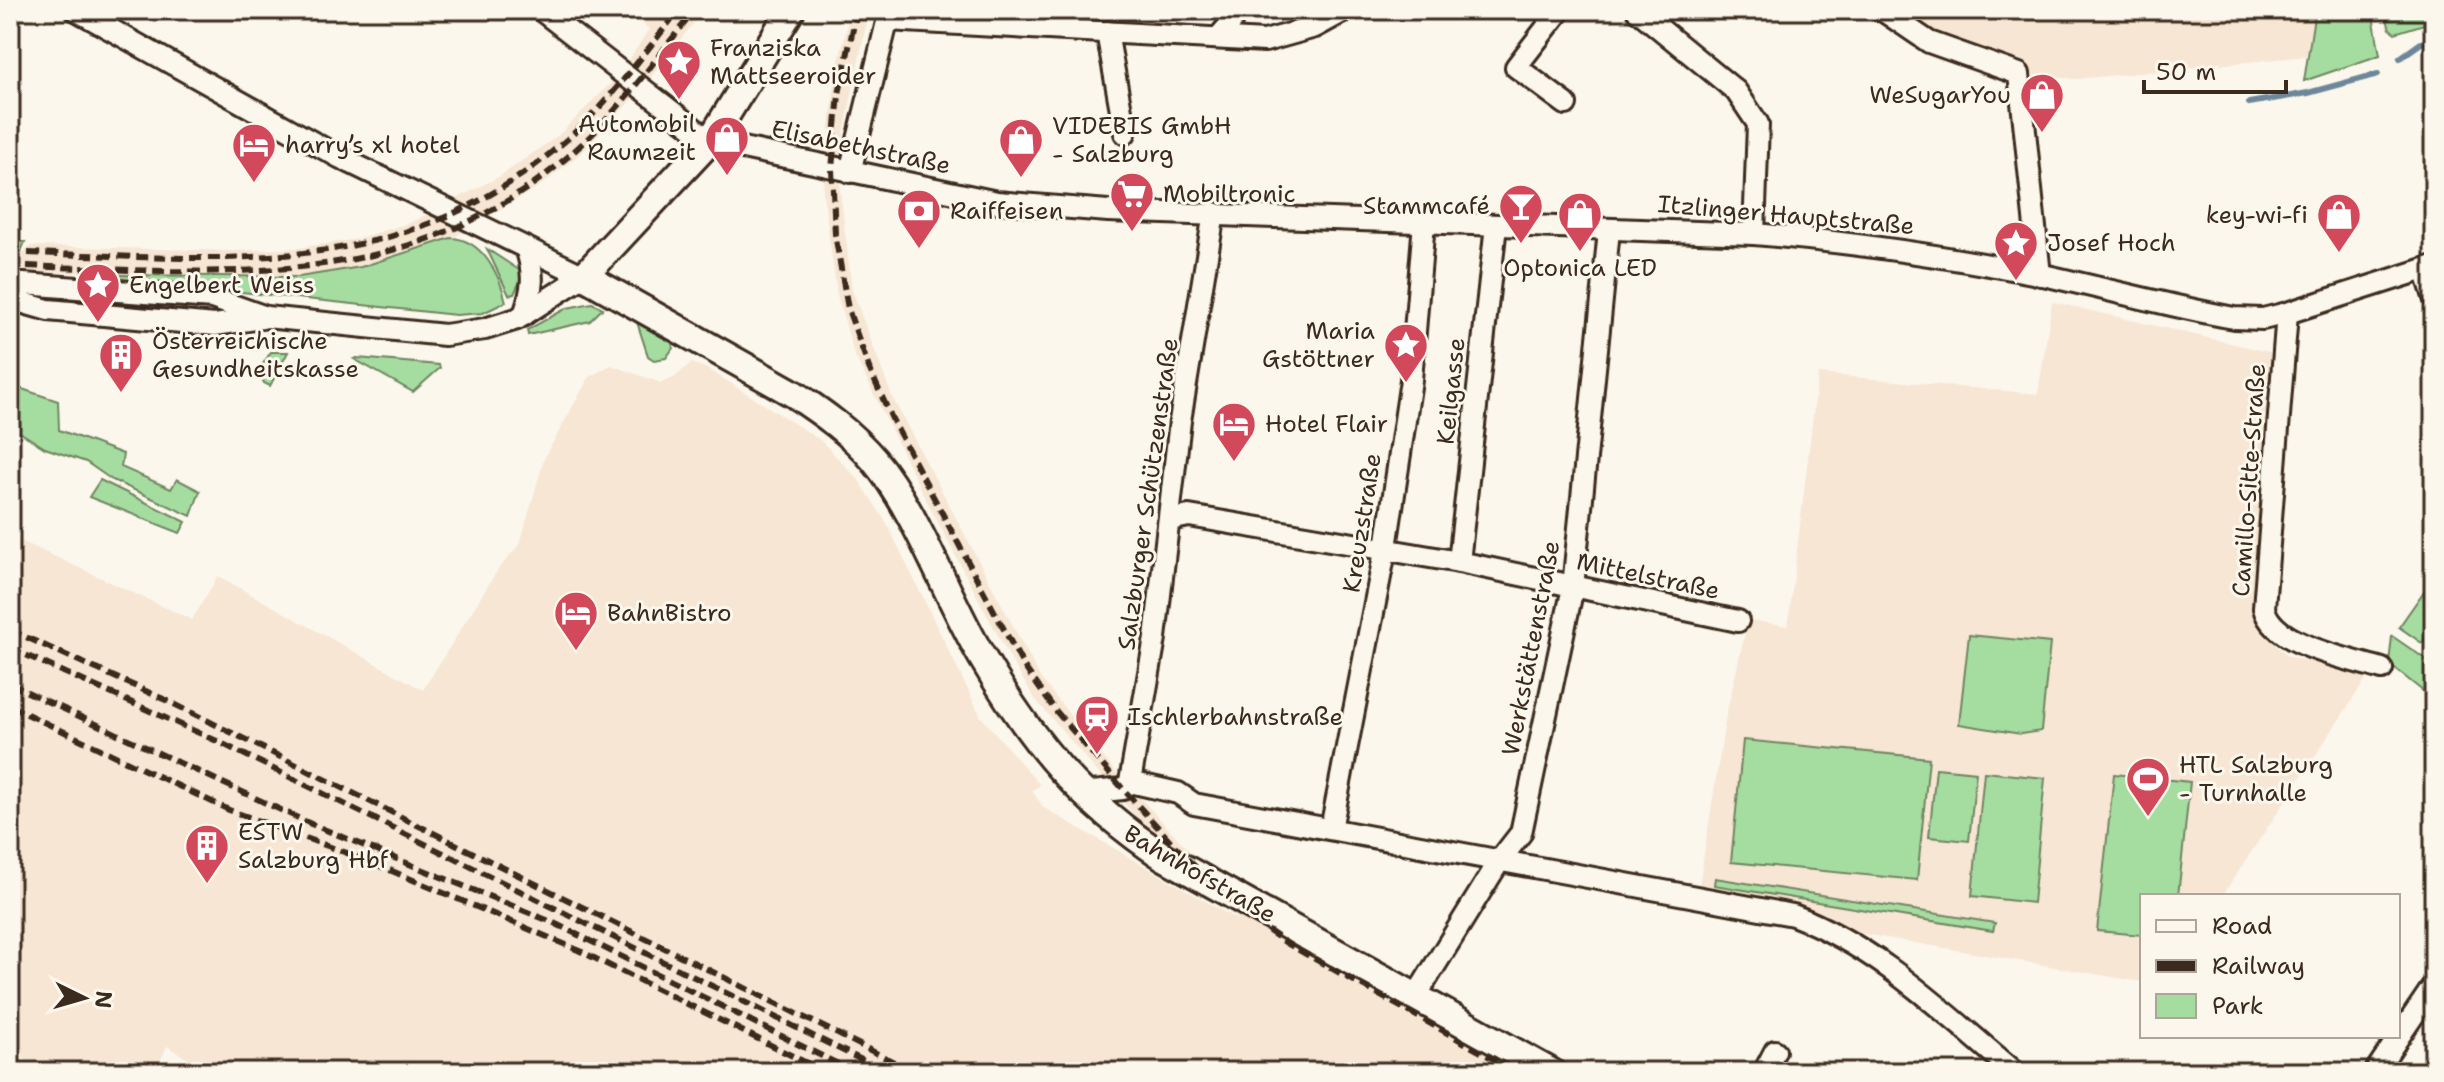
<svg xmlns="http://www.w3.org/2000/svg" width="2444" height="1082" font-family="'Shantell Sans',sans-serif">
	<style>
		.built { fill: #f6e6d3 }
		.green { fill: #a5dda1; stroke: #708460; stroke-width: 2 }
		.lines { fill: none; stroke-linecap: round; stroke-linejoin: round }
		.stream { stroke: #6d879a; stroke-width: 6 }
		.minor-casing { stroke: #3b2a1e; stroke-width: 26 }
		.major-casing { stroke: #3b2a1e; stroke-width: 32 }
		.minor { stroke: #fbf7ec; stroke-width: 20 }
		.major { stroke: #fbf7ec; stroke-width: 26 }
		.rail { stroke: #3b2a1e; stroke-width: 6; stroke-dasharray: 12 6; stroke-linecap: butt }
		.labels { text-anchor: middle; dominant-baseline: central; stroke-width: 6; stroke-linejoin: round; paint-order: stroke }
		.poi-label { font-size: 24px; fill: #3b2a1e; stroke: #fbf7ec; text-anchor: start }
		.street-label { font-size: 24px; fill: #3b2a1e; stroke: #fbf7ec }
	</style>
	<rect width="100%" height="100%" fill="#fbf7ec"/>
	<filter id="ink" filterUnits="userSpaceOnUse"><feTurbulence type="fractalNoise" baseFrequency=".0125" numOctaves="2"/><feDisplacementMap in="SourceGraphic" scale="16" xChannelSelector="R" yChannelSelector="G"/><feConvolveMatrix kernelMatrix="1 2 1 2 8 2 1 2 1" color-interpolation-filters="sRGB"/></filter>
	<g filter="url(#ink)">
		<g class="built">
			<path d="M648,10h56l-68,85 -51,54 -41,34 -88,53 -95,31 -62,10 -262,-5 -12,-1 -3,-5 -1,-12 11,-8 200,5 67,-3 58,-9 55,-17 87,-45 60,-42 51,-51 21,-27 18,-28 -8,-7z"/>
			<path d="M851,10h18l-27,133 -2,47 12,100 40,107 149,282 71,89 101,108 316,196h-1320l-42,-26 -12,26h-111l-34,-23v-513l182,84 26,-44 205,114 74,-119 23,-27 24,-85 45,-82 22,-12 50,18 13,-5 17,-15 17,6 112,71 38,39 28,43 95,195 59,68 -8,6 12,17 194,112 -97,-97 -105,-123 -24,-38 -88,-166 -70,-142 -17,-60 -14,-102 13,-119z"/>
			<path d="M1882,10h433l-9,46 -229,23 -58,-5z"/>
			<path d="M2052,302l221,51 -19,259 7,19 26,25 81,20 -146,220h-80v86l-284,-49 -49,-24 -110,-23 27,-170 22,-96 40,6 30,-252 220,20z"/>
		</g>
		<g class="green">
			<path d="M2315,10h57l8,45 -76,26z"/>
			<path d="M2384,10h50v11l-39,12 -5,-4z"/>
			<path d="M451,238c31,1 49,37 55,64l-23,11 -27,2 -337,-36v-4l180,2 62,-10z"/>
			<path d="M10,242h15l-7,16 3,16 -11,-3z"/>
			<path d="M487,249l32,21 2,9 -7,15 -5,1z"/>
			<path d="M592,303l11,5 -13,13 -62,14 -1,-5 40,-22z"/>
			<path d="M637,322l34,15 2,11 -7,10 -12,2 -6,-4z"/>
			<path d="M271,352h17l-18,34 -6,-3 -6,-12z"/>
			<path d="M357,358l82,7 1,3 -27,24 -59,-33z"/>
			<path d="M10,385l48,16 1,29 64,24 -2,13 50,22 6,-10 23,12 -9,25 -79,-36 -26,-18 -41,-14 -35,-22z"/>
			<path d="M100,480l86,42 -6,11 -91,-36z"/>
			<path d="M2434,577v48l-12,18 -23,-16z"/>
			<path d="M1969,635l81,8 -9,88 -20,3 -62,-10z"/>
			<path d="M2392,636l42,29v35l-45,-36z"/>
			<path d="M1743,740l186,18 -12,122 -186,-18z"/>
			<path d="M1936,768l40,4 -7,69 -40,-4z"/>
			<path d="M1984,772l61,6 -12,125 -61,-7z"/>
			<path d="M2114,774l76,8 -12,114h-36v39l-45,-4z"/>
			<path d="M1715,878l280,45 -2,8 -279,-46z"/>
		</g>
		<g class="lines">
			<g class="stream">
				<path d="M2400,58l21,-15 13,-3"/>
				<path d="M2249,103l59,-10 70,-19"/>
			</g>
			<g class="minor-casing">
				<g id="minor">
					<path d="M541,10l169,131 287,61 111,9 646,23c96,8 190,22 284,40 66,14 130,32 196,44l29,1 24,-6 147,-47"/>
					<path d="M1560,10l-44,57 50,37"/>
					<path d="M1637,10l99,81 22,33 -4,110"/>
					<path d="M1882,10l47,32 90,32 21,201"/>
					<path d="M887,20l378,21 50,-14 31,-17"/>
					<path d="M1107,32l18,101"/>
					<path d="M1219,37l12,-14v-13"/>
					<path d="M850,172l40,-162"/>
					<path d="M2425,269l9,28"/>
					<path d="M10,283l202,15 54,19 179,18 40,-6 32,-10 67,-43 -245,-119 -263,-147"/>
					<path d="M10,299l38,11 167,15 47,-7"/>
					<path d="M2287,313l-23,295c8,37 85,51 118,61"/>
					<path d="M524,315c9,-26 11,-41 2,-67"/>
					<path d="M1169,520l20,-4 270,46 279,59"/>
					<path d="M1459,562l37,-337"/>
					<path d="M1130,782l25,-144 25,-217 34,-208"/>
					<path d="M1082,793l41,-4 7,-7 48,11 16,11 599,111c87,33 152,99 222,157"/>
					<path d="M1331,829l56,-288 24,-161 13,-158"/>
					<path d="M1416,996l84,-136 21,-27 52,-246 36,-357"/>
					<path d="M1764,1072l11,-21"/>
					<path d="M2375,1072l59,-87"/>
				</g>
			</g>
			<g class="major-casing">
				<path id="major" d="M791,10l-81,131 -126,135 210,118c29,19 57,39 80,66 42,50 73,138 108,197 50,86 99,145 182,200l387,215"/>
			</g>
			<use href="#minor" class="minor"/>
			<use href="#major" class="major"/>
			<g class="rail">
				<path d="M857,10l-18,84 -7,75 3,65 13,75 21,59 24,53 130,244 32,45 68,79 61,67 66,62 38,26 229,128"/>
				<path d="M28,253c204,6 380,30 545,-119 40,-37 72,-82 106,-124"/>
				<path d="M27,266c204,7 391,30 555,-122 43,-40 76,-89 113,-134"/>
				<path d="M10,630l158,71 746,371"/>
				<path d="M10,648l209,94 667,330"/>
				<path d="M10,684l301,140 241,98 302,150"/>
				<path d="M10,706l219,104 137,50 212,90 247,122"/>
			</g>
		</g>
	</g>
	<defs>
		<g id="sight-pin" transform="scale(2.3)"><path d="M0 17L-7.5 6A9.5 9.5 0 1 1 7.5 6Z" fill="#d1495b" stroke="#fbf7ec"/><path d="M0-6L1.8-2.2L6-1.7L2.9 1.2L3.7 5.4L0 3.3L-3.7 5.4L-2.9 1.2L-6-1.7L-1.8-2.2Z" fill="#fff"/></g>
		<g id="shop-pin" transform="scale(2.3)"><path d="M0 17L-7.5 6A9.5 9.5 0 1 1 7.5 6Z" fill="#d1495b" stroke="#fbf7ec"/><path d="M-5-2.5h2.3a2.7 3.5 0 0 1 5.4 0H5L5.5 6h-11ZM-1.5-2.5h3a1.5 2.3 0 0 0-3 0Z" fill="#fff"/></g>
		<g id="hotel-pin" transform="scale(2.3)"><path d="M0 17L-7.5 6A9.5 9.5 0 1 1 7.5 6Z" fill="#d1495b" stroke="#fbf7ec"/><path d="M-6-4.5h1.5V1H6V5H4.5V3h-9V5H-6ZM-4 0a1.8 1.8 0 1 1 3.6 0ZM.5 0V-2.5h3Q6-2.5 6 0Z" fill="#fff"/></g>
		<g id="supermarket-pin" transform="scale(2.3)"><path d="M0 17L-7.5 6A9.5 9.5 0 1 1 7.5 6Z" fill="#d1495b" stroke="#fbf7ec"/><path d="M-6-5.5h2.5l.6 2H6L4.5 2H-2.5L-4.4-4H-6ZM-1.5 3.2a1.3 1.3 0 1 0 .1 0ZM3 3.2a1.3 1.3 0 1 0 .1 0Z" fill="#fff"/></g>
		<g id="bar-pin" transform="scale(2.3)"><path d="M0 17L-7.5 6A9.5 9.5 0 1 1 7.5 6Z" fill="#d1495b" stroke="#fbf7ec"/><path d="M-6-5H6L.8 .8V4.5H3.5V6h-7V4.5H-.8V.8Z" fill="#fff"/></g>
		<g id="bank-pin" transform="scale(2.3)"><path d="M0 17L-7.5 6A9.5 9.5 0 1 1 7.5 6Z" fill="#d1495b" stroke="#fbf7ec"/><path d="M-6-4H6V4H-6ZM0-2.3a2.3 2.3 0 1 0 0 4.6a2.3 2.3 0 1 0 0-4.6Z" fill="#fff"/></g>
		<g id="building-pin" transform="scale(2.3)"><path d="M0 17L-7.5 6A9.5 9.5 0 1 1 7.5 6Z" fill="#d1495b" stroke="#fbf7ec"/><path d="M-4-6H4V6H1V3H-1V6H-4ZM-2.5-4.3h1.7v1.8h-1.7ZM.8-4.3h1.7v1.8H.8ZM-2.5-1h1.7V.8h-1.7ZM.8-1h1.7V.8H.8Z" fill="#fff"/></g>
		<g id="station-pin" transform="scale(2.3)"><path d="M0 17L-7.5 6A9.5 9.5 0 1 1 7.5 6Z" fill="#d1495b" stroke="#fbf7ec"/><path d="M-3-6H3Q5-6 5-4V2Q5 4 3 4L4.5 6H3L1.5 4h-3L-3 6H-4.5L-3 4Q-5 4-5 2V-4Q-5-6-3-6ZM-3.5-4v3h7v-3ZM-3.5 1v1.5H-2V1ZM2 1v1.5H3.5V1Z" fill="#fff"/></g>
		<g id="stadium-pin" transform="scale(2.3)"><path d="M0 17L-7.5 6A9.5 9.5 0 1 1 7.5 6Z" fill="#d1495b" stroke="#fbf7ec"/><path d="M0-5a6.5 5 0 1 0 0 10a6.5 5 0 1 0 0-10ZM-3.5-1.8h7v3.6h-7Z" fill="#fff"/></g>
	</defs>
	<g fill-rule="evenodd">
		<use href="#sight-pin" x="679" y="62"/>
		<use href="#shop-pin" x="2042" y="95"/>
		<use href="#shop-pin" x="727" y="138"/>
		<use href="#shop-pin" x="1021" y="140"/>
		<use href="#hotel-pin" x="254" y="145"/>
		<use href="#supermarket-pin" x="1132" y="194"/>
		<use href="#bar-pin" x="1521" y="206"/>
		<use href="#bank-pin" x="919" y="211"/>
		<use href="#shop-pin" x="1580" y="214"/>
		<use href="#shop-pin" x="2339" y="215"/>
		<use href="#sight-pin" x="2016" y="243"/>
		<use href="#sight-pin" x="98" y="285"/>
		<use href="#sight-pin" x="1406" y="345"/>
		<use href="#building-pin" x="121" y="355"/>
		<use href="#hotel-pin" x="1234" y="424"/>
		<use href="#hotel-pin" x="576" y="613"/>
		<use href="#station-pin" x="1097" y="717"/>
		<use href="#stadium-pin" x="2148" y="779"/>
		<use href="#building-pin" x="207" y="846"/>
	</g>
	<g class="labels">
		<g class="poi-label">
			<text x="710" y="48">Franziska<tspan x="710" dy="28">Mattseeroider</tspan></text>
			<text x="2011" y="95" text-anchor="end">WeSugarYou</text>
			<text x="696" y="124" text-anchor="end">Automobil<tspan x="696" dy="28">Raumzeit</tspan></text>
			<text x="1052" y="126">VIDEBIS GmbH<tspan x="1052" dy="28">- Salzburg</tspan></text>
			<text x="285" y="145">harry’s xl hotel</text>
			<text x="1163" y="194">Mobiltronic</text>
			<text x="1490" y="206" text-anchor="end">Stammcafé</text>
			<text x="950" y="211">Raiffeisen</text>
			<text x="2308" y="215" text-anchor="end">key-wi-fi</text>
			<text x="2047" y="243">Josef Hoch</text>
			<text x="1580" y="268" text-anchor="middle">Optonica LED</text>
			<text x="129" y="285">Engelbert Weiss</text>
			<text x="1375" y="331" text-anchor="end">Maria<tspan x="1375" dy="28">Gstöttner</tspan></text>
			<text x="152" y="341">Österreichische<tspan x="152" dy="28">Gesundheitskasse</tspan></text>
			<text x="1265" y="424">Hotel Flair</text>
			<text x="607" y="613">BahnBistro</text>
			<text x="1128" y="717">Ischlerbahnstraße</text>
			<text x="2179" y="765">HTL Salzburg<tspan x="2179" dy="28">- Turnhalle</tspan></text>
			<text x="238" y="832">ESTW<tspan x="238" dy="28">Salzburg Hbf</tspan></text>
		</g>
		<g class="street-label">
			<text transform="translate(861 147) rotate(12)">Elisabethstraße</text>
			<text transform="translate(1786 215) rotate(5)">Itzlinger Hauptstraße</text>
			<text transform="translate(1451 391) rotate(-84)">Keilgasse</text>
			<text transform="translate(2249 480) rotate(-86)">Camillo-Sitte-Straße</text>
			<text transform="translate(1148 494) rotate(-82)">Salzburger Schützenstraße</text>
			<text transform="translate(1362 523) rotate(-81)">Kreuzstraße</text>
			<text transform="translate(1648 576) rotate(12)">Mittelstraße</text>
			<text transform="translate(1531 648) rotate(-79)">Werkstättenstraße</text>
			<text transform="translate(1200 874) rotate(30)">Bahnhofstraße</text>
		</g>
	</g>
	<rect width="2444" height="1082" fill="none" stroke="#fbf7ec" stroke-width="40"/>
	<rect x="20" y="20" width="2404" height="1042" fill="none" stroke="#3b2a1e" stroke-width="3" filter="url(#ink)"/>
	<rect x="2140" y="894" width="260" height="144" fill="#fbf7ec" stroke="#aea59a" stroke-width="2"/>
	<rect x="2156" y="920" width="40" height="12" fill="#fbf7ec" stroke="#aea59a" stroke-width="2"/>
	<text x="2212" y="934" font-size="24" fill="#3b2a1e">Road</text>
	<rect x="2156" y="960" width="40" height="12" fill="#3b2a1e" stroke="#aea59a" stroke-width="2"/>
	<text x="2212" y="974" font-size="24" fill="#3b2a1e">Railway</text>
	<rect x="2156" y="994" width="40" height="24" fill="#a5dda1" stroke="#aea59a" stroke-width="2"/>
	<text x="2212" y="1014" font-size="24" fill="#3b2a1e">Park</text>
	<g transform="translate(84 998) rotate(95)" stroke="#fbf7ec" stroke-width="6" paint-order="stroke">
	<path d="M0-6L14 30L0 20L-14 30Z" fill="#3b2a1e"/>
	<text y="-12" font-size="22" font-weight="bold" text-anchor="middle" fill="#3b2a1e">N</text>
	</g>
	<path d="M2144 80v12h142v-12" fill="none" stroke="#3b2a1e" stroke-width="4"/>
	<text x="2156" y="80" font-size="24" fill="#3b2a1e" stroke="#fbf7ec" stroke-width="6" paint-order="stroke">50 m</text>
</svg>
